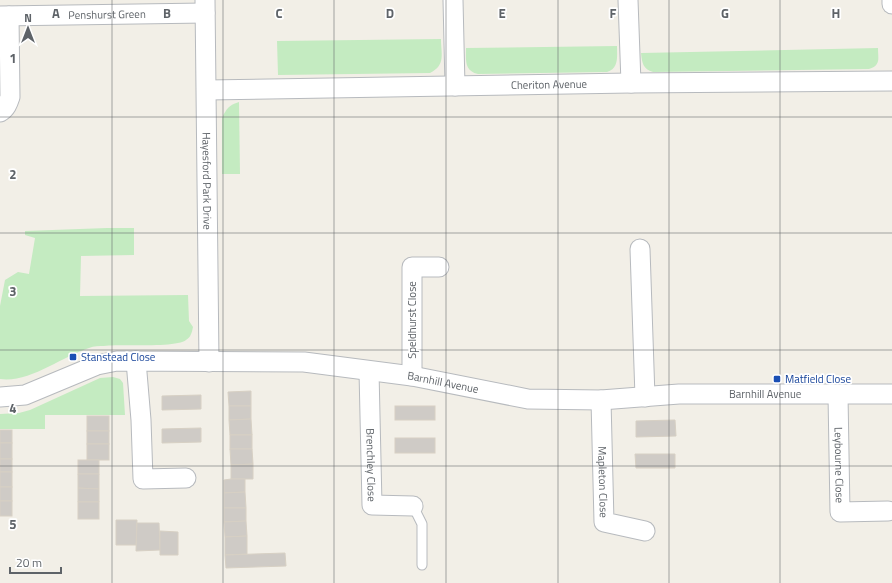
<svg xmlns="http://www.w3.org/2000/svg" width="892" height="583" font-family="'Titillium Web',sans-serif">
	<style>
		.green { fill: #c4ebc1 }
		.building { fill: #cfcbc6; stroke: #d7d0c4 }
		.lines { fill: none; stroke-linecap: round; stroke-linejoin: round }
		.lane-casing { stroke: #b7babe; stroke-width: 11 }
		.street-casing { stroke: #b7babe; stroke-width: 21 }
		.lane { stroke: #fff; stroke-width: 9 }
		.street { stroke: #fff; stroke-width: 19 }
		.grid { fill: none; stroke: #5e6368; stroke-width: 1; stroke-opacity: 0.55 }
		.transit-dot { fill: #1a4fb4; stroke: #fff; stroke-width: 1.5 }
		.labels { text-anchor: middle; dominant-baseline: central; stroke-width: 3.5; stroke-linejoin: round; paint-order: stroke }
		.street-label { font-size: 11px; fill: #5e6368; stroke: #fff }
		.transit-label { font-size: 11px; fill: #164399; stroke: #fff; text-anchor: start }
		.grid-label { font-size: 13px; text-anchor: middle; font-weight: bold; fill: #5e6368; stroke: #fff; stroke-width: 3.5; stroke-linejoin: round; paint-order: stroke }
	</style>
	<rect width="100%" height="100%" fill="#f2efe7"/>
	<g class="green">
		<path d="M441,39c0,15 5,26 -11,34l-152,2 -1,-34z"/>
		<path d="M617,46c0,11 2,22 -10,26l-129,2c-14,-3 -12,-14 -12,-26z"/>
		<path d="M878,48c0,11 3,17 -9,21l-216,3c-10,-3 -11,-9 -12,-19z"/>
		<path d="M239,102l1,72h-18v-56c4,-9 7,-13 17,-16z"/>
		<path d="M107,228h27v27l-53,1 -1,40 108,-1 1,26 4,6c-1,5 -2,10 -7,13 -9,8 -66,4 -82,6 -5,0 -10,0 -15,2 -28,9 -59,35 -89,31v-73l5,-26 13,-8 11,2 6,-36 -10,-3v-4z"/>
		<path d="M113,377l7,2 3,4 2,32h-80v14h-45v-15l19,-1 11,-3 70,-32z"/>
	</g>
	<g class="building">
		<path d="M251,391v15h-22l-1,-14z"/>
		<path d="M201,395v14l-39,1v-14z"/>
		<path d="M229,406h22v13l-22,1z"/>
		<rect x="395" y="406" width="40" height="14"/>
		<rect x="87" y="416" width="22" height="15"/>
		<path d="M251,419l1,16h-22l-1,-15z"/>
		<path d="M675,420l1,16 -40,1v-16z"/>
		<path d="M201,428v14l-39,1v-14z"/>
		<rect x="0" y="430" width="12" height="13"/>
		<rect x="87" y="431" width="22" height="13"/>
		<rect x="230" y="435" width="22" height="14"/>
		<rect x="395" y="438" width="40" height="15"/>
		<rect x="0" y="443" width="12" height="16"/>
		<rect x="87" y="444" width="22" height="16"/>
		<path d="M230,449h22l1,15 -22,1z"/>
		<path d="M635,454h40v14h-39z"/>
		<rect x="0" y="459" width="12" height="13"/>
		<rect x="78" y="460" width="21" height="14"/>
		<path d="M253,464v15h-22v-14z"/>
		<rect x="0" y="472" width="12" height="15"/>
		<path d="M78,474h21v15l-21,-1z"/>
		<path d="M231,479h14v13l-21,1v-13z"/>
		<rect x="0" y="487" width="12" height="14"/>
		<path d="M78,488l21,1v13h-21z"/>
		<path d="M245,492l1,16h-22v-15z"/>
		<rect x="0" y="501" width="12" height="15"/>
		<rect x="78" y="502" width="21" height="17"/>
		<path d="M224,508h22v13l-22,1z"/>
		<path d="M116,520h21l-1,25h-20z"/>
		<path d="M246,521l1,15 -22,1 -1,-15z"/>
		<path d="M137,523h22l1,27 -24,1z"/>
		<path d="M160,531l18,1v23h-18z"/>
		<path d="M247,536v18l-22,1v-18z"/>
		<path d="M285,553l1,13 -60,2 -1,-13z"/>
	</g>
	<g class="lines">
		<g class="lane-casing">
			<path id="lane" d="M413,506l9,18v41"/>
		</g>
		<g class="street-casing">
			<g id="street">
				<path id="s1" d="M205,0l4,362"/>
				<path d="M453,0l2,86"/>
				<path d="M628,0l3,83"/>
				<path d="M892,0v4"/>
				<path id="s2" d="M0,16l205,-3"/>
				<path id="s3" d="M207,90l424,-7 261,-2"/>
				<path d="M0,112c6,-3 8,-9 10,-15l-1,-81"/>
				<path d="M640,249l5,148"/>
				<path d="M136,361l5,59 2,59 43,-1"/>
				<path id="s4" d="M369,371l3,134 41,1"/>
				<path d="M412,376v-109h27"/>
				<path id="s5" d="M838,395l2,117 48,-1"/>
				<path id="s6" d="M0,397l25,-2 72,-30 20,-4 187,1 108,14 116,23 73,1 78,-6h213"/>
				<path id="s7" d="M601,400l3,122 41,9"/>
			</g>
		</g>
		<use href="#lane" class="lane"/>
		<use href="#street" class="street"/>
	</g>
	<path class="grid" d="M112,0v583M223,0v583M334,0v583M446,0v583M558,0v583M669,0v583M780,0v583M0,117h892M0,233h892M0,350h892M0,466h892"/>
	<g class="transit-dot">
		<rect x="69" y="353" width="8" height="8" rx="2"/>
		<rect x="773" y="375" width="8" height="8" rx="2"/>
	</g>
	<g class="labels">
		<g class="street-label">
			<text stroke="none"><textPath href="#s2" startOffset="107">Penshurst Green</textPath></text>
			<text stroke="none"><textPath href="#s3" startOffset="342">Cheriton Avenue</textPath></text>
			<text stroke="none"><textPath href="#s1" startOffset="181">Hayesford Park Drive</textPath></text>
			<text transform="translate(412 320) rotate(-90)">Speldhurst Close</text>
			<text stroke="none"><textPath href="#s6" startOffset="451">Barnhill Avenue</textPath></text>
			<text stroke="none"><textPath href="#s6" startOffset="775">Barnhill Avenue</textPath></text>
			<text stroke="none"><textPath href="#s4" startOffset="94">Brenchley Close</textPath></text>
			<text stroke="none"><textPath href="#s5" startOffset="70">Leybourne Close</textPath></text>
			<text stroke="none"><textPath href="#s7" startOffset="82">Mapleton Close</textPath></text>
		</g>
		<g class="transit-label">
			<text x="81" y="357">Stanstead Close</text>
			<text x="785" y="379">Matfield Close</text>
		</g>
	</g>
	<g class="grid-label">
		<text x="56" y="18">A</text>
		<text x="167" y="18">B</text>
		<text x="279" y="18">C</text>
		<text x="390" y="18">D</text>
		<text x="502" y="18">E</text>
		<text x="613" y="18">F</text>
		<text x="725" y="18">G</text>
		<text x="836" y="18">H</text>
		<text x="13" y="63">1</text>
		<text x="13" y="179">2</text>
		<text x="13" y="296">3</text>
		<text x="13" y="413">4</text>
		<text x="13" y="529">5</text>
	</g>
	<g transform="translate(28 28)" stroke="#ffffff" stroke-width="3" paint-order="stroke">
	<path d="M0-3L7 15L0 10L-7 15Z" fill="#5e6368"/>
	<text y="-6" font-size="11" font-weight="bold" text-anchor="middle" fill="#5e6368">N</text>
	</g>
	<path d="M10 567v6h51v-6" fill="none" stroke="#5e6368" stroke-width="2"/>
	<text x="16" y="567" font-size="12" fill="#5e6368" stroke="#ffffff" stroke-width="3" paint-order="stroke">20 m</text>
</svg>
